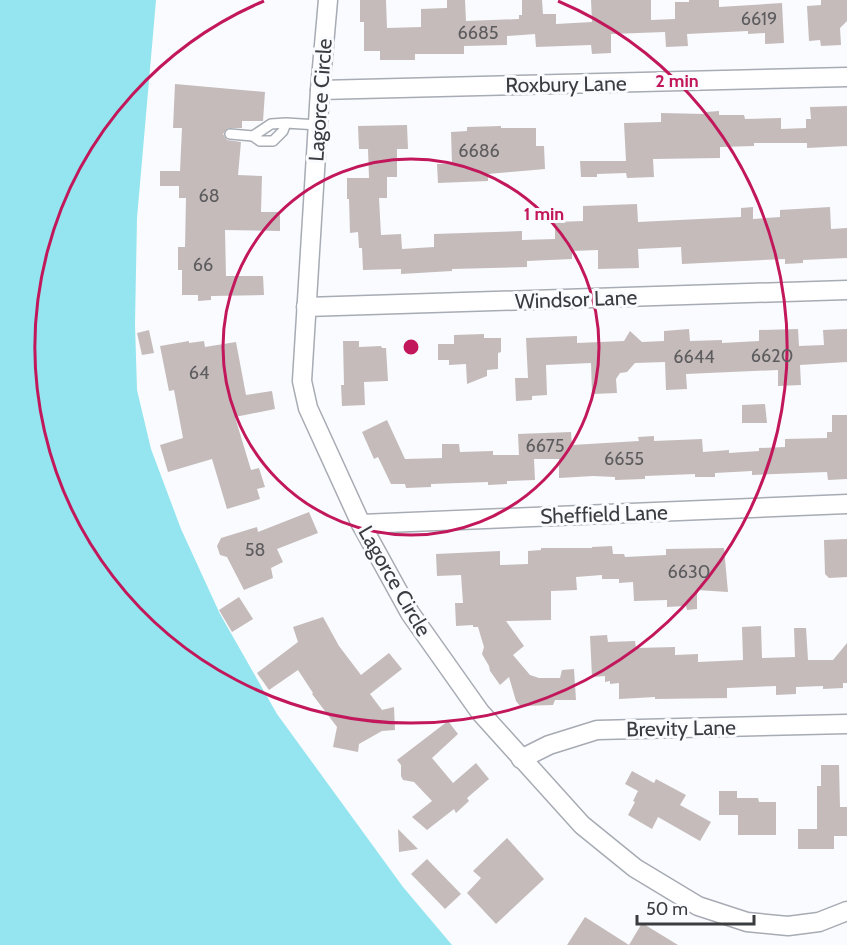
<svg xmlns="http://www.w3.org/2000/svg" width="847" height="945" font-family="Cabin,sans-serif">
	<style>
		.water { fill: #94e5ef }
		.building { fill: #c5bbbb }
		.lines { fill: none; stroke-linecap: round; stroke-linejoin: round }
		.lane-casing { stroke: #a7abb3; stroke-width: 12 }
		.street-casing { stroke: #a7abb3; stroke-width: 21 }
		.lane { stroke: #fff; stroke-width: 9 }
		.street { stroke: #fff; stroke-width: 18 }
		.ring { fill: none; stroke: #c2185b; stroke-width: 3 }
		.labels { text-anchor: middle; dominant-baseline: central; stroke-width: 6; stroke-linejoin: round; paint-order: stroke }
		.number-label { font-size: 18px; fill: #5d5c5e }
		.street-label { font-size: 21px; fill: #3a3c3f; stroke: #f9fbfe }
		.centre { fill: #c2185b; stroke: #f9fbfe; stroke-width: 3 }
		.ring-label { font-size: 18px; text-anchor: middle; font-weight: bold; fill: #c2185b; stroke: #f9fbfe; stroke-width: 6; stroke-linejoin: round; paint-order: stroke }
	</style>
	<rect width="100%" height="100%" fill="#f9fbfe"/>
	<path class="water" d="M0,0h156l-19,218 -2,106 2,66 14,59 30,80 39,85 57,100 126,173 49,58h-452z"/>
	<g class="building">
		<path d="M360,0h26l1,28 34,-1v-18l26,-1v-8h18l1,21 53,-2v-4h3v-15h20l1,14h13v10l36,-2 -1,-22h60v20l24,-1v-17h14v-2h30v7l63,-4 2,40 -19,1v-11l-17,1v-3l-61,3 1,12 -22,1 -1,-15 -54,2v19l-19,1 -1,-9 -55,2 -1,-13 -28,2v9l-43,1v8h-49v6h-35v-9h-16v-29h-4z"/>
		<path d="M821,0h26v21l-7,7 1,17 -20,1 -1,-6 -11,1 -2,-35 14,-1z"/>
		<path d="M175,84l90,8 -2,29h-21v7h-14l-5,6 4,6 14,2 -3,33 24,1 -1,36h19v19l-55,-1 1,46h37l1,19 -53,1v4l-13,1v-6h-16v-25h-4v-23h7l1,-49h-7v-12h-19v-15h20l2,-43h-9z"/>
		<path d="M847,106v40l-40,2v-5h-53v3l-34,1v11l-67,1 1,18 -27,1 -1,-5 -29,1v3h-16l-1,-16h46l-2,-38 37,-1v-9l44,1v-2l14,-1v4h25l1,4 36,-1v11l25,-1v-9h5l-1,-12z"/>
		<path d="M407,125l1,24h-11v28h-10v21h-8l2,37 20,-1 1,15 32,-2v-13l88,-3v9l33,-1v-17l28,-1v-15l54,-2 1,18 103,-5v-9l12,-1v12l27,-2v-7l50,-3 1,22 16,-1v30l-44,2v3l-18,1v-5l-103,5 -1,-17 -43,2 1,19 -41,1v-19l-26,1v8l-45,2v6l-75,2v2l-51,3v-5l-38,1 -1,-22h-3l-1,-16 -8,1 -1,-34h-2v-21h22l-1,-29h-9l-1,-23z"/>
		<path d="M501,126v2h35v18h8l1,23 -57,5v7l-50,2 -1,-19h15l-1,-32 16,-1v-4z"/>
		<path d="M689,329l1,12 32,-1v3l37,-2v-11l39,-1 1,17 25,-1 -1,-15 24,-1v33l-47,3 1,20 -23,1v-16l-92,4 1,15 -21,1 -1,-28 -30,1 -8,9 -7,1 -4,6 1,14 -25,1 -1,-31 -45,2 1,30 -15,1v4l-16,1 -1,-23h13l-2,-40 51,-2v7l47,-2 6,-10 12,11 22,-1v-10z"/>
		<path d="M149,330l5,23 -12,2 -5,-22z"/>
		<path d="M484,334v4h17v14l-3,1v16l-11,1v6l-20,8 -1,-20 -17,1v-5h-11v-16h16v-9z"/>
		<path d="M189,341v2l15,-2 1,6 31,-5 10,53 26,-4 3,18 -40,8 16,53 8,-2 6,19 -8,2 3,10 -33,10 -15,-50 -44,13 -8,-27 23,-7 -9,-48 -5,1 -9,-45z"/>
		<path d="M343,341h16v6l22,-1 1,2h4l2,33 -24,1 1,23 -23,1 -1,-21h3z"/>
		<path d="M765,404l2,19h-25v-18z"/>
		<path d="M832,415h15v64l-19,1 -1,-8 -75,3v-4l-37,2v4h-20v-3l-50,2v3l-30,1v-3l-22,-1 -34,2v-19h-25l1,21 -28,1v3l-19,1v-3l-57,2v3l-25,1 -1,-4h-14l-13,-27 -4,2 -12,-27 25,-12 18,39 37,-1v-14h17l1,8 33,-1v4h26l-1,-21 53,-2 1,13 67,-4 -1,-4 16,-1v5l48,-2 1,13 26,-2v3l30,-2v-3l26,-1v-8l42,-1v-6h5z"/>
		<path d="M309,512l9,21 -41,16 6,13 -12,6 2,10 -29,12 -17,-33 -7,-2 -3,-9 4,-8 36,-11 1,5z"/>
		<path d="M847,539v38l-18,1 -4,-4 -1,-34z"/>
		<path d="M612,546l1,8h11l1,3 41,-2v-6l58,-1 4,44 -31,-2v19l-10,1 -1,-4 -19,1v-7l-33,1 -1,-19 -14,1v-4h-17v-4l-26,2 1,13 -26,1v29l-45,1 18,25 -11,9 17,20 9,3h21l2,-8 12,-1 2,31h-21l-2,5 -33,1 -4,-5 -7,-24 -9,8 -10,-14 -1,-5 -7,-12 2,-7 -6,-20h-5v-2l-17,1 -1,-23h8l-2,-28 -24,1 -1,-22 64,-3v14l28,-1v-13l13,-1v-2h51v-1z"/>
		<path d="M239,597l14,22 -21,13 -13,-22z"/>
		<path d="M323,617l16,29 22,29 28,-22 13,16 -32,25 12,16 12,-3 1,23 -13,1 -23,13 -1,8 -25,-5 4,-20 -25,-33 1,-1 -15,-23 -29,20 -12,-17 41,-31 -5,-15z"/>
		<path d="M761,626l1,32 33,-1 -1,-29h12l2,32h25l14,-17v40h-4v5l-20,1v-3l-27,1v7l-20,1v-9l-49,2v10l-72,1v-2l-36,2v-16l-9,1v-3l-5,1v-6l-13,1 -2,-41 17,-1 1,7 27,-1 1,7 39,-1v8l23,-1v8l45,-2 -1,-33z"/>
		<path d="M448,721l10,13 -26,24 21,25 23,-20 13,16 -22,19 2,3 -13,12 -2,-4 -27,21 -15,-13 20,-16 -18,-19 -11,-2 -2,-4v-11l-4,-5z"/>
		<path d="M821,765h18l1,42h7v29h-13v13h-36v-20h19v-43h4z"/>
		<path d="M632,771l22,12 2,-4 30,16 -6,10 31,17 -11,19 -42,-24 -6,12 -24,-14 7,-13 -2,-1 5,-10 -13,-7z"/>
		<path d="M719,791h18v7h21l1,4h17v33h-38v-20h-19z"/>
		<path d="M398,829l20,20 -19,3z"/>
		<path d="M507,838l37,41 -48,45 -29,-31 14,-15 -8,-7z"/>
		<path d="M427,859l34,35 -16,15 -34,-35z"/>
		<path d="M585,917l44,28 13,-22 36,22h-111z"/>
	</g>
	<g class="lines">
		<g class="lane-casing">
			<g id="lane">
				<path d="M286,123l-15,1 -18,12 7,5h13l10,-10 3,-8 32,2"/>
				<path d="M230,134l23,2"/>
			</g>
		</g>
		<g class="street-casing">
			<g id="street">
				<path d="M328,0l-8,90 -18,291 6,27 53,116 49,89 70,99 102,113 53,43 63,38 49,16 41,4 31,-4 28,-11"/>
				<path d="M320,90l527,-13"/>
				<path d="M306,307l541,-17"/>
				<path d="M361,524l486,-20"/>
				<path d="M521,759l28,-14 48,-15 250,-6"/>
			</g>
		</g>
		<use href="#lane" class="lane"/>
		<use href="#street" class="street"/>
	</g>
	<g class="ring">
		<circle cx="411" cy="347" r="188"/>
		<path d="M558 1A376 376 0 1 1 264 1"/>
	</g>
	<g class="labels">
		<g class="number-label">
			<text x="759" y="19">6619</text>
			<text x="478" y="33">6685</text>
			<text x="479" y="151">6686</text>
			<text x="209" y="196">68</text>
			<text x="203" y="265">66</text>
			<text x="772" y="356">6620</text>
			<text x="694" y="357">6644</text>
			<text x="199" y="373">64</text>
			<text x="545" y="446">6675</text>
			<text x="624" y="459">6655</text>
			<text x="255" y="550">58</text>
			<text x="689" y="572">6630</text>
		</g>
		<g class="street-label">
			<text transform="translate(566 84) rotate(-1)">Roxbury Lane</text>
			<text transform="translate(320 100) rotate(-86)">Lagorce Circle</text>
			<text transform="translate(576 299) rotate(-2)">Windsor Lane</text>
			<text transform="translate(604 514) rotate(-2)">Sheffield Lane</text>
			<text transform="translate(395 581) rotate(60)">Lagorce Circle</text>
			<text transform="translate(681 728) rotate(-1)">Brevity Lane</text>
		</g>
	</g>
	<circle cx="411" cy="347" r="9" class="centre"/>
	<g class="ring-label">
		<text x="677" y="87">2 min</text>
		<text x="544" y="220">1 min</text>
	</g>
	<path d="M637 915v9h117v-9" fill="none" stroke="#3a3c3f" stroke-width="3"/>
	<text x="646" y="915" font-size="18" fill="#3a3c3f" stroke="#f9fbfe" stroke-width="4.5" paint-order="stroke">50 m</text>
</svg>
